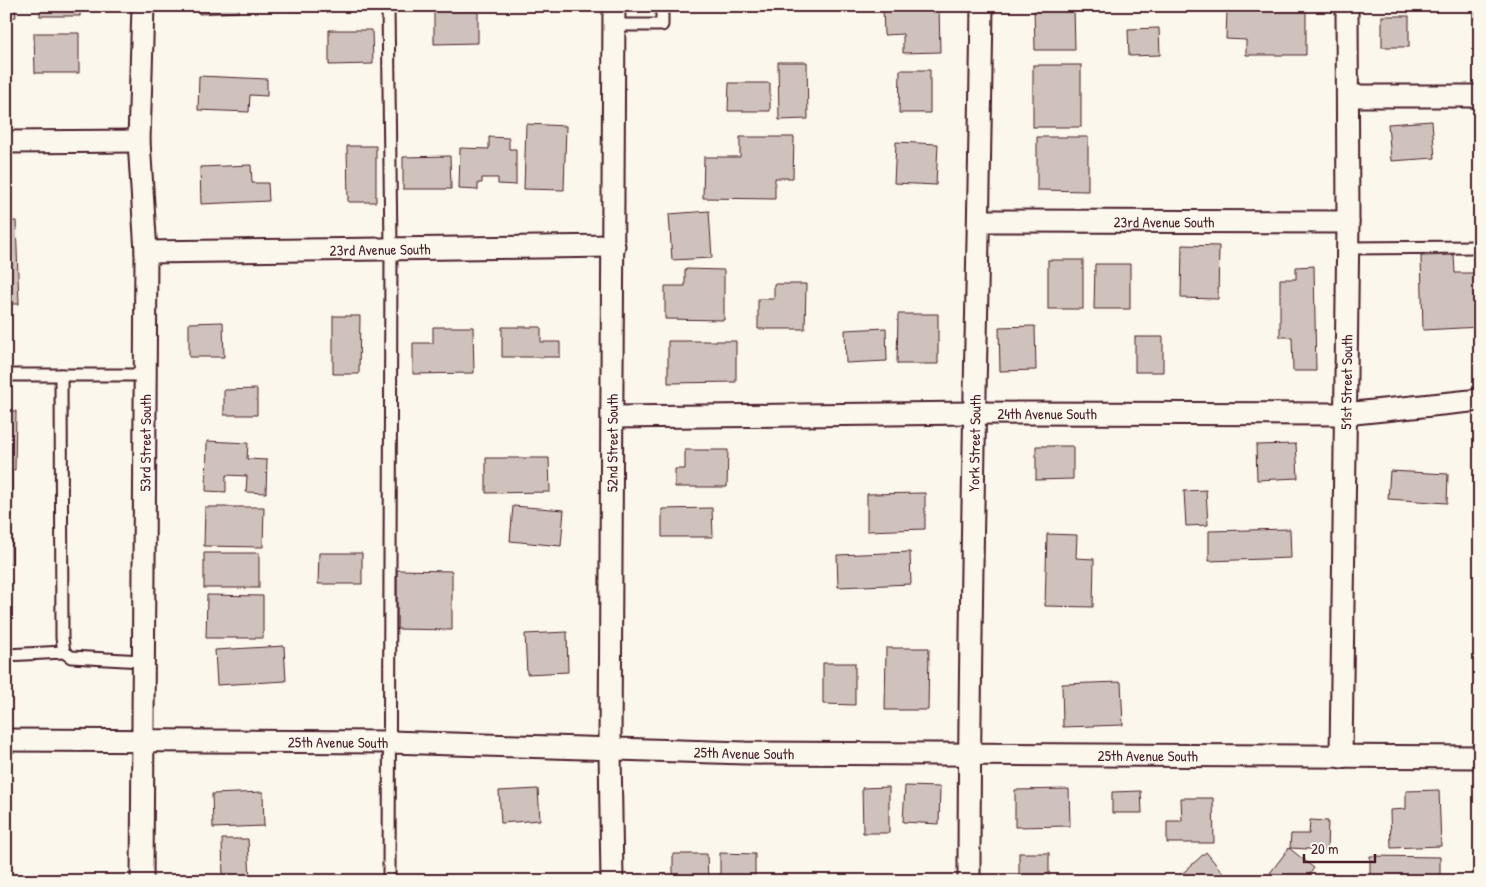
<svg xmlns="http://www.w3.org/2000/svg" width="1486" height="887" font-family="'Patrick Hand',sans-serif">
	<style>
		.building { fill: #cfc2bc; stroke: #4a1f2b }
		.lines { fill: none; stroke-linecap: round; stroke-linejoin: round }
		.service-casing { stroke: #4a1f2b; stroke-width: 15 }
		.minor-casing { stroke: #4a1f2b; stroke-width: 25 }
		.service { stroke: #fbf7ec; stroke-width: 11 }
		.minor { stroke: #fbf7ec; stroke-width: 21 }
		.labels { text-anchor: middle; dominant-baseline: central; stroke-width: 5; stroke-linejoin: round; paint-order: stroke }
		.street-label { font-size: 15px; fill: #4a1f2b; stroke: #fbf7ec }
	</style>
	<rect width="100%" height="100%" fill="#fbf7ec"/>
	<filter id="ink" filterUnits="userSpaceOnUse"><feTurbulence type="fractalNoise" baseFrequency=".02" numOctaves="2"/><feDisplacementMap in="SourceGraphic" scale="10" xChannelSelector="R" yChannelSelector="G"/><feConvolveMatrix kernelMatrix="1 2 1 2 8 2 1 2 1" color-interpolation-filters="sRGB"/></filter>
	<g filter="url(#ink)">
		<g class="building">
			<path d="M6,6h9l1,11 -10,1z"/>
			<rect x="40" y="6" width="40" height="10"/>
			<path d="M199,6h40v6l-40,2z"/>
			<rect x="289" y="6" width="41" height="5"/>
			<path d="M883,6h56l1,46 -37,1v-19l-19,1z"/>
			<path d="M1074,6l1,44h-40l-1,-43z"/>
			<path d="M1476,6h4v29h-3z"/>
			<path d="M478,10v33l-44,1v-33z"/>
			<path d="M1227,10h79v45h-60v-15l-20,-1z"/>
			<rect x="1382" y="16" width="27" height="31"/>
			<path d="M1159,28l1,27 -31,1 -1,-27z"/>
			<path d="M329,30h43l1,34 -44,1z"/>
			<path d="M34,33h45v40h-44z"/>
			<path d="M778,62h29l1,57 -29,1z"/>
			<rect x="1033" y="65" width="48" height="62"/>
			<path d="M900,70h30v43h-31z"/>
			<path d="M199,76l68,3v17l-17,-1 -1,17 -51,-2z"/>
			<path d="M729,83h41v28h-42z"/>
			<path d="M1432,121l3,37 -44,3 -3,-37z"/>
			<path d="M526,124l40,2 -2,64 -40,-1z"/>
			<path d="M489,137l20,1v11h7v36l-18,-1v-6h-16v5h-4v7l-19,-1 1,-41 29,1z"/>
			<path d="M740,137h54l-1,41h-18v21l-72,-1 1,-41h36z"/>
			<path d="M1037,137h51v54l-51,-1z"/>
			<path d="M896,142l42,2 -2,41 -42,-2z"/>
			<path d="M347,146h29v56h-28z"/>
			<path d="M450,156l1,33h-48v-32z"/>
			<path d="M251,165l1,18h16l1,18 -68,3 -1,-37z"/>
			<path d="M709,211l3,47 -40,2 -3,-46z"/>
			<path d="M6,221h10l3,83h-13z"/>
			<path d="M1182,245l37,1 -1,53 -37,-1z"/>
			<path d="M1454,255l1,18h25v54l-57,3 -2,-74z"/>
			<rect x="1048" y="260" width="35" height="49"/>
			<path d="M1095,264h35v45h-36z"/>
			<path d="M1314,266l2,105h-23l-1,-34h-12v-58h16v-12z"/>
			<path d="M685,269l39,1v50l-59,-1v-33h20z"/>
			<path d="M774,284h32l-1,45h-47v-30h16z"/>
			<path d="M898,314h40v50h-41z"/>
			<path d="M333,316h27l-1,58h-26z"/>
			<path d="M223,322l1,35h-35v-34z"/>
			<path d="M1035,326l1,44 -36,1 -1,-44z"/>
			<path d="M433,327h40l1,46 -61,1v-31h20z"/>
			<path d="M502,327h39v15h19v15h-58z"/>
			<path d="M886,328l1,33 -41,2 -1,-33z"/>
			<rect x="1135" y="337" width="28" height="35"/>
			<path d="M668,341h68v41l-68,1z"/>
			<path d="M257,389v26h-33v-25z"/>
			<path d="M6,411h10l-1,59h-3v94h-6z"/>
			<path d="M207,441l41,2 -1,16 20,1 -1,33 -20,-1 1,-16 -21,-1v17l-20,-1z"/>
			<path d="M1296,444l2,34 -41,2 -1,-35z"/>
			<path d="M1036,446h37v33l-37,1z"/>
			<path d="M685,450h43l-1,37h-52v-18h10z"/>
			<path d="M486,458h63l1,34 -64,1z"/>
			<path d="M1390,471l58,3 -1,29 -59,-4z"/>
			<path d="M1206,490l2,35 -22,1 -2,-35z"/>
			<path d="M925,493v36l-58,2v-37z"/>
			<path d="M513,506l51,4 -3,36 -51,-5z"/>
			<path d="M205,507h59l-1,40 -59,-1z"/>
			<path d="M712,508l1,29h-51v-28z"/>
			<path d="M1290,529l1,29 -82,3v-30z"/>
			<path d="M1047,534l30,1 -1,23 18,1 -1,48 -48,-1z"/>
			<path d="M910,552l1,32 -73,3 -1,-32z"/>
			<rect x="204" y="553" width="55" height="35"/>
			<path d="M319,553h43v31h-44z"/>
			<path d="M397,570l55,1v59l-55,-1z"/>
			<path d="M207,595l56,1v42h-57z"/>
			<path d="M567,632l1,40 -41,2 -2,-40z"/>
			<path d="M284,646l2,35 -69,4 -2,-35z"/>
			<path d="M886,648h43l-1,62h-43z"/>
			<path d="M823,663h32v42l-32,-1z"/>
			<path d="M1121,682l2,43 -60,2 -1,-43z"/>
			<path d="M905,786l35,1 -1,37 -36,-2z"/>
			<path d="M889,787v46h-26l-1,-45z"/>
			<path d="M538,789l2,31 -39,3 -2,-32z"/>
			<path d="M1069,789l1,37 -55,1v-37z"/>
			<path d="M1439,790l2,56 -50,2 -1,-38 16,-1v-18z"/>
			<path d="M1141,791l1,22h-30v-21z"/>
			<path d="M263,792l1,34 -51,2 -1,-34z"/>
			<path d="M1181,798h32l1,45h-47v-22h15z"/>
			<path d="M1310,820l18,1 -1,29 -37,-2 1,-14h18z"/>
			<path d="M222,839h26l2,42h-27z"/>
			<path d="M1289,848l25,20 -9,13h-25l-10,-8z"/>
			<path d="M1206,852l21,26 -3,3h-50z"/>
			<path d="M720,853l35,1v27h-35z"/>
			<rect x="1019" y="853" width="30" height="28"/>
			<path d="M673,854h34l1,27h-35z"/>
			<path d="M1370,856l70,1v24h-70z"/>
		</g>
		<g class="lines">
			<g class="service-casing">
				<g id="service">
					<path d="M388,6l3,243 -2,632"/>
					<path d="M614,25h48v-19"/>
					<path d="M1347,248l133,-1"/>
					<path d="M6,375h139"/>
					<path d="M61,375l1,263 2,14 7,5 71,4"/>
					<path d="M6,655l58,-3"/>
				</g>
			</g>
			<g class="minor-casing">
				<g id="minor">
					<path d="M1348,96h132"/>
					<path d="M6,142l133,-1"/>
					<path id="s1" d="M979,221l369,1"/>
					<path id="s2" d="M146,252l468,-6"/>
					<path id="s3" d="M613,417l360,-4 372,1 135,-14"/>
					<path id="s4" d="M6,740l384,2 355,11 735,4"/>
					<path id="s5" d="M1341,757l7,-535 -1,-216"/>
					<path id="s6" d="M142,881l4,-629 -7,-111 4,-135"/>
					<path id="s7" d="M612,881l-2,-132 4,-743"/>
					<path id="s8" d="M969,881c0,-292 9,-583 13,-875"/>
				</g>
			</g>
			<use href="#service" class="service"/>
			<use href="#minor" class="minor"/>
		</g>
	</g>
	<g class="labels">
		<g class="street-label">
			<text stroke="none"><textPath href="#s1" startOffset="185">23rd Avenue South</textPath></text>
			<text stroke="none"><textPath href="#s2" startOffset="234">23rd Avenue South</textPath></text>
			<text stroke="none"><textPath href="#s5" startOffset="375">51st Street South</textPath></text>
			<text stroke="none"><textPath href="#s3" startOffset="434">24th Avenue South</textPath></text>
			<text stroke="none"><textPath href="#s6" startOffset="438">53rd Street South</textPath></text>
			<text stroke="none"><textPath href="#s8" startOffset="438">York Street South</textPath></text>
			<text stroke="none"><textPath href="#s7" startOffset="438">52nd Street South</textPath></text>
			<text stroke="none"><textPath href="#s4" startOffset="332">25th Avenue South</textPath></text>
			<text stroke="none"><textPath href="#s4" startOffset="738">25th Avenue South</textPath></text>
			<text stroke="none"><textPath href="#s4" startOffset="1142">25th Avenue South</textPath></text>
		</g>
	</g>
	<rect width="1486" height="887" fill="none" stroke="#fbf7ec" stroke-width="25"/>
	<rect x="12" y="12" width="1461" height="862" fill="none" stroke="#4a1f2b" stroke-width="2" filter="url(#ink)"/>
	<path d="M1304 854v8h71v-8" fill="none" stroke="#4a1f2b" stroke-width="2.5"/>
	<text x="1311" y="854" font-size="15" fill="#4a1f2b" stroke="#fbf7ec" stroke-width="4" paint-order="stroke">20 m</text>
</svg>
